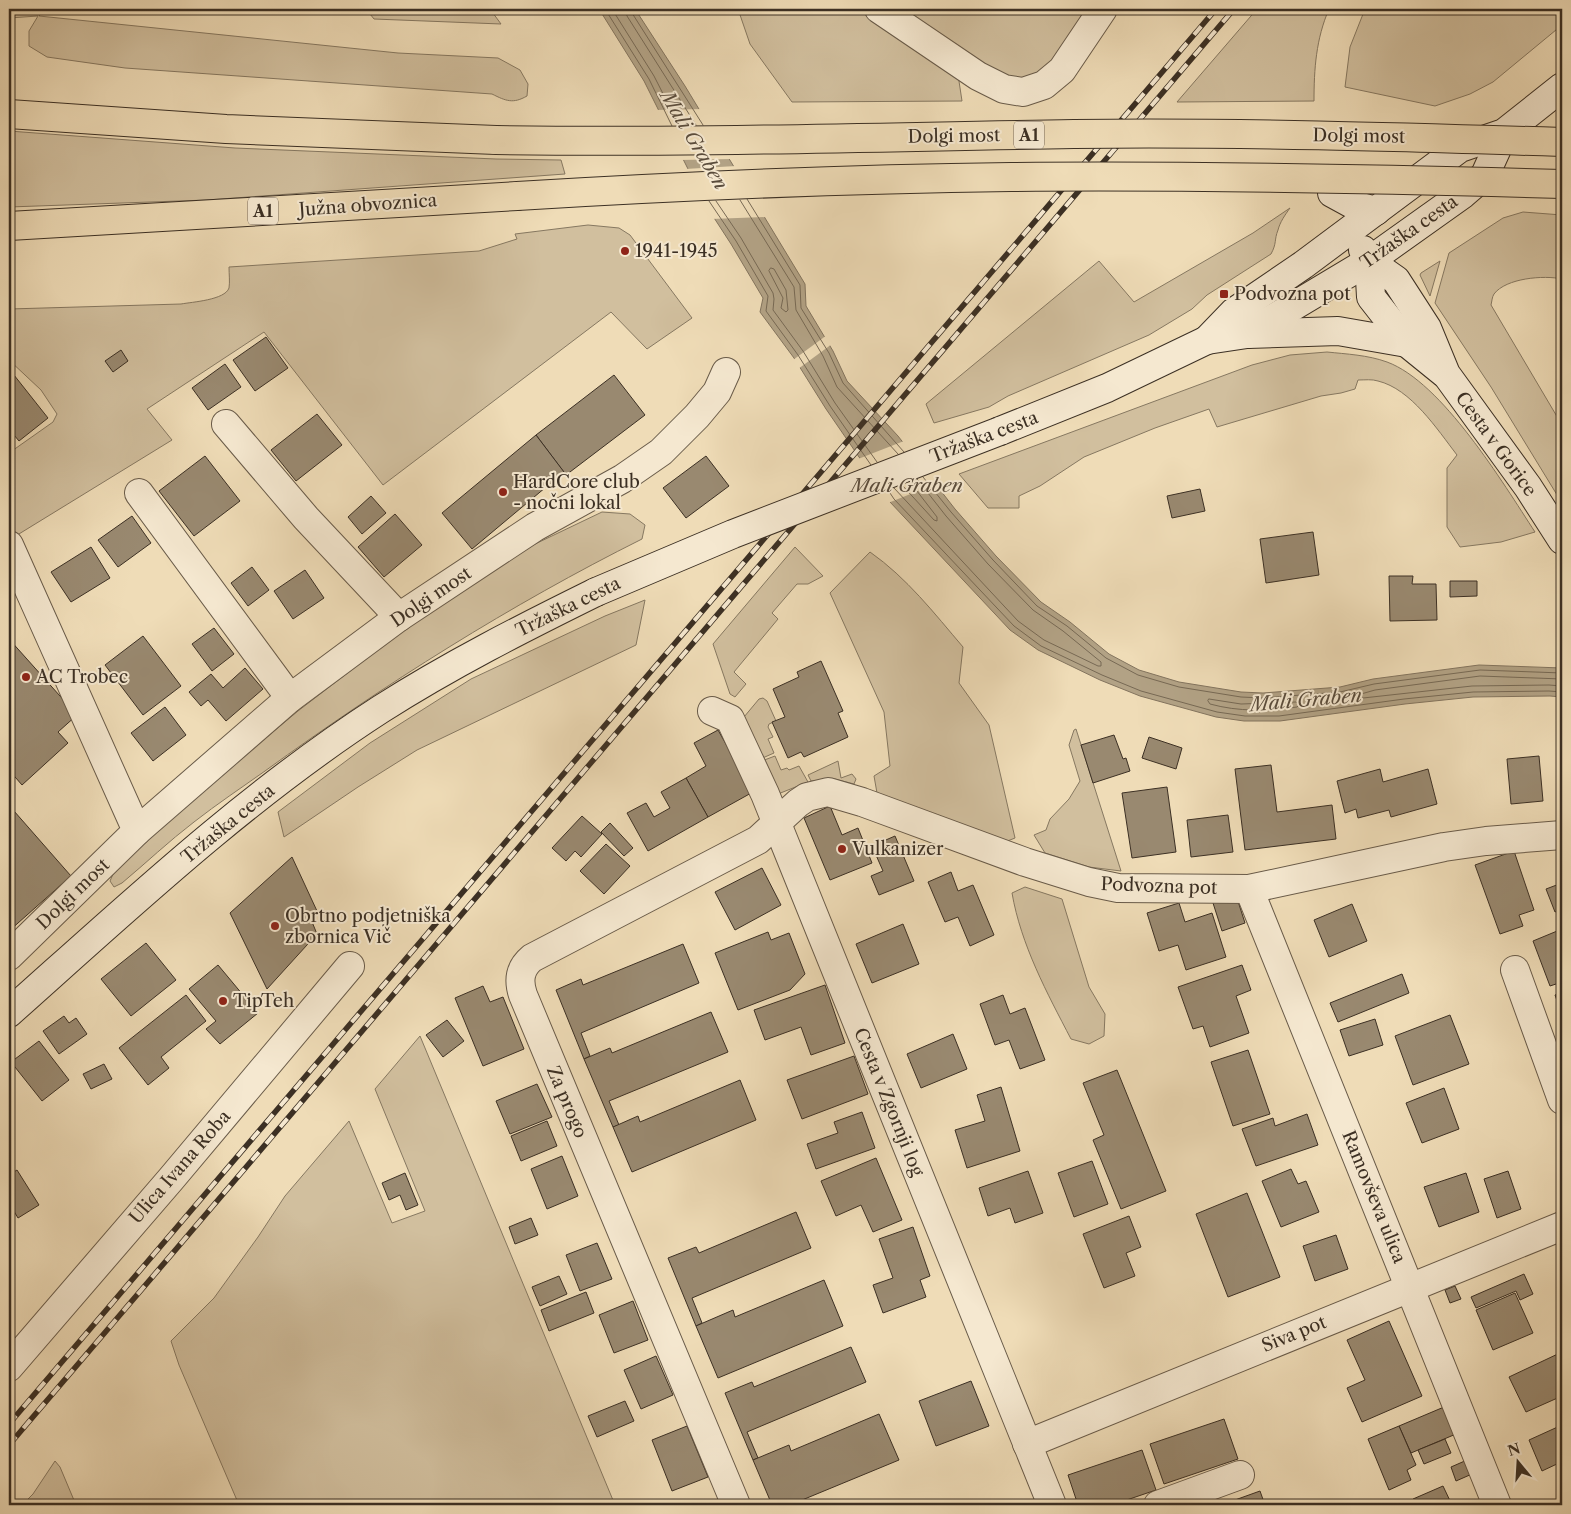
<svg xmlns="http://www.w3.org/2000/svg" width="1571" height="1514" font-family="'Libre Caslon Text',serif">
	<style>
		.green { fill: #d1bf9e; stroke: #867861 }
		.water { fill: #b2a285; stroke: #83745e }
		.pier { fill: #efdcb7 }
		.lines { fill: none; stroke-linecap: round; stroke-linejoin: round }
		.shore { stroke: #776954; stroke-width: 1 }
		.building { fill: #998970; stroke: #3c3024 }
		.street-casing { stroke: #695b49; stroke-width: 30 }
		.secondary-casing { stroke: #3c3024; stroke-width: 30 }
		.highway-casing { stroke: #3c3024; stroke-width: 30 }
		.street { stroke: #f5e8d0; stroke-width: 28 }
		.secondary { stroke: #f5e8d0; stroke-width: 28 }
		.highway { stroke: #efdcb7; stroke-width: 28 }
		.rail-casing { stroke: #3c3024; stroke-width: 5.5 }
		.rail { stroke: #f5e8d0; stroke-width: 4; stroke-dasharray: 11; stroke-linecap: butt }
		.secondary-bridge-casing { stroke: #3c3024; stroke-width: 30; stroke-linecap: butt }
		.highway-bridge-casing { stroke: #3c3024; stroke-width: 30; stroke-linecap: butt }
		.secondary-bridge { stroke: #f5e8d0; stroke-width: 28 }
		.highway-bridge { stroke: #efdcb7; stroke-width: 28 }
		.poi-dot { fill: #8f2418; stroke: #f5e8d0; stroke-width: 2 }
		.labels { text-anchor: middle; dominant-baseline: central; stroke-width: 4; stroke-linejoin: round; paint-order: stroke }
		.shield { fill: #f5e8d0; stroke: #746758; stroke-width: 1 }
		.shield-label { font-size: 16px; font-weight: bold; fill: #3c3024 }
		.street-label { font-size: 18px; fill: #3c3024; stroke: #f5e8d0 }
		.poi-label { font-size: 18px; fill: #3c3024; stroke: #f5e8d0; text-anchor: start }
		.water-label { font-size: 19px; font-style: italic; fill: #5a4c3c; stroke: #f5e8d0 }
	</style>
	<rect width="100%" height="100%" fill="#efdcb7"/>
	<filter id="stains"><feTurbulence type="fractalNoise" baseFrequency=".004" numOctaves="4"/><feColorMatrix values="0 0 0 0 .2 0 0 0 0 .09 0 0 0 0 .02 0 0 0 .5 -.17"/></filter>
	<radialGradient id="worn" r=".72"><stop offset=".6" stop-color="#630" stop-opacity="0"/><stop offset="1" stop-color="#630" stop-opacity=".3"/></radialGradient>
	<g class="green">
		<path d="M9,9h36l-6,7 359,37 100,5 22,12 8,14 -1,12c-14,8 -21,5 -35,-2l-367,-26 -78,-11 -18,-11v-15l9,-15 -29,2z"/>
		<path d="M366,9h124l11,15 -127,-5z"/>
		<path d="M738,9h126l93,59 5,33 -170,1 -42,-58z"/>
		<path d="M893,9h202l-40,48 -20,21 -21,4z"/>
		<path d="M1257,9h72c-13,30 -15,60 -15,92l-137,1z"/>
		<path d="M1365,9h197v16l-69,57 -23,12 -35,12 -90,-19 5,-40z"/>
		<path d="M9,131l226,17 261,11 65,1 4,14 -358,26 -198,7z"/>
		<path d="M1290,208c-5,7 -10,14 -12,22 -4,10 -1,13 -7,24l-64,41 -15,14 -43,26 -141,61 -19,11 -55,16 -8,-19 173,-143 35,41 119,-69z"/>
		<path d="M1523,212l39,3v64c-18,-4 -56,-1 -68,15 -2,3 -2,7 -3,11l71,120v78l-71,-116 -56,-84 14,-50 54,-35z"/>
		<path d="M588,225l31,3 11,7 62,83 -45,31 -36,-37 -228,173 -119,-153 -117,77 25,31 -158,97 -5,-16v-68l44,-31 4,-8 -16,-24 -32,-30v-51l172,-5c11,-2 44,-4 48,-16 1,-6 0,-14 0,-21l250,-16 38,-12 -2,-5z"/>
		<path d="M1440,261l-10,35 -10,-21 1,-2z"/>
		<path d="M1327,352c19,2 41,3 60,10 55,20 116,121 148,170l-34,10 -41,5 -13,-20v-59l10,-13c-20,-26 -46,-66 -79,-74 -6,-2 -13,-1 -20,-1l-3,9 -14,4 -20,3 -104,31 -8,-18 -54,19 -71,29 -44,29 -21,10v12h-31l-29,-34 293,-109 38,-10z"/>
		<path d="M602,512l28,2 15,11 -3,14c-132,66 -257,145 -377,232 -24,17 -48,33 -71,51 -25,19 -48,41 -72,61l-8,4 -4,-6 4,-9 70,-66 114,-95 108,-83 127,-83z"/>
		<path d="M795,547l28,29 -15,8h-11l-25,29 6,6 -44,53 12,12 -11,13 -5,-3 -17,-50z"/>
		<path d="M870,552c37,26 64,61 93,95l-4,36 30,42 26,113 -10,4 -128,-49 -3,-17 16,-10 -6,-54 -54,-119z"/>
		<path d="M645,600l-9,45 -219,105 -59,37 -74,50 -6,-25 92,-69 101,-64 134,-63z"/>
		<path d="M763,698l4,3 9,20 -7,3 -1,3 5,10 -5,2 6,14 -16,7 -14,-43 15,-18z"/>
		<path d="M1076,729l45,142 -32,-4 -44,-14 -11,-18 12,-5 4,-11 19,-20 11,-18 -11,-36 5,-15z"/>
		<path d="M775,756l6,14 6,-2 2,2 10,-4 9,16 -30,12 -19,-32z"/>
		<path d="M838,761l3,17 11,-4 4,5 -2,5 -19,-5 -24,2 -3,-6z"/>
		<path d="M1025,887l37,12 27,88 16,27 -1,22 -15,8 -18,-5c-24,-46 -50,-94 -59,-146z"/>
		<path d="M420,1036l195,469h-376l-60,-140 -8,-24 43,-43 44,-61 27,-41 64,-75 43,102 33,-12 -50,-122z"/>
		<path d="M55,1461l5,6 16,38h-54l11,-11z"/>
	</g>
	<path class="water" d="M599,9h36l50,77 120,198 1,22 27,45 14,30 51,55 57,73 41,47 45,46 29,20 39,32 30,16 40,12 62,10 22,1 77,-6 33,-8 106,-14 83,3v29l-12,-1 -77,1 -68,7 -125,17h-36l-28,-4 -76,-21 -40,-16 -62,-30 -28,-20 -120,-128 -64,-93 -32,-51 -34,-46 3,-14 -32,-54 -24,-37 -63,-126z"/>
	<g class="pier">
		<path d="M702,109l30,50 -52,1 -25,-50z"/>
		<path d="M736,166l30,51 -55,2 -7,-10 -19,-40z"/>
		<path d="M827,335l5,9 -34,25 -5,-9z"/>
		<path d="M904,441l34,42 -50,20 -30,-44z"/>
	</g>
	<g class="lines">
		<g class="shore">
			<path d="M605,9l44,70 23,47"/>
			<path d="M612,9l42,67 25,49"/>
			<path d="M625,9l2,7 69,109"/>
			<path d="M631,9l1,4 71,112"/>
			<path d="M747,199l53,86 1,23 28,45 14,30 61,69"/>
			<path d="M740,200l54,87 2,23 27,46 14,31 61,67"/>
			<path d="M709,201l27,40 32,55 -2,15 32,44 32,51 41,59"/>
			<path d="M716,201l25,37 32,55 1,6 -1,11 30,41 32,52 42,59"/>
			<path d="M771,268l3,1 12,21 2,20 -2,2 -5,-4 2,-10 -14,-27z"/>
			<path d="M923,477l28,35 42,48 44,46 30,20 39,32 32,17 41,12 62,10 22,1 77,-6 34,-8 106,-14 82,3"/>
			<path d="M902,485l32,35 3,1v-4l-27,-35"/>
			<path d="M894,488l124,133 26,19 54,26h3v-4l-38,-31 -30,-21 -45,-46 -42,-48 -29,-37"/>
			<path d="M888,490l6,9 120,127 27,20 61,29 39,16 76,21 28,4h34l125,-17 69,-7 76,-1 13,1"/>
			<path d="M1562,679l-82,-3 -105,14 -14,4 -1,2 3,2 109,-12 77,-1 13,1"/>
			<path d="M1209,699l32,5 55,-2 3,3 -2,2c-29,4 -58,5 -87,-3l-2,-3z"/>
		</g>
	</g>
	<g class="building">
		<path d="M266,337l22,31 -33,23 -22,-31z"/>
		<path d="M121,350l7,11 -15,11 -8,-11z"/>
		<path d="M225,364l16,23 -33,23 -16,-22z"/>
		<path d="M10,370l38,48 -29,23 -10,-12z"/>
		<path d="M614,375l31,40 -79,60 -30,-40z"/>
		<path d="M317,414l25,31 -46,36 -25,-31z"/>
		<path d="M536,435l28,37 -92,77 -30,-36z"/>
		<path d="M205,456l35,45 -46,35 -35,-45z"/>
		<path d="M706,456l23,30 -43,32 -23,-30z"/>
		<path d="M1200,489l5,22 -33,7 -5,-22z"/>
		<path d="M371,496l15,17 -24,21 -14,-17z"/>
		<path d="M395,514l27,31 -38,32 -26,-30z"/>
		<path d="M132,516l19,27 -33,24 -20,-27z"/>
		<path d="M1313,532l6,43 -53,8 -6,-44z"/>
		<path d="M91,547l19,31 -39,24 -20,-30z"/>
		<path d="M252,567l17,23 -21,16 -17,-23z"/>
		<path d="M305,570l19,28 -31,21 -19,-28z"/>
		<path d="M1389,576h24l-1,8h24l1,36 -47,1z"/>
		<path d="M1450,581h27v15l-27,1z"/>
		<path d="M214,628l20,26 -22,17 -20,-27z"/>
		<path d="M143,636l38,50 -38,29 -38,-50z"/>
		<path d="M9,639l68,76 -19,17 10,11 -46,42 -13,-15z"/>
		<path d="M821,661l22,50 -5,2 10,24 -44,20 -3,-5 -13,6 -16,-36 13,-5 -12,-28 26,-12 -2,-5z"/>
		<path d="M245,668l18,21 -37,32 -18,-21 -7,6 -12,-14 22,-18 12,14z"/>
		<path d="M165,707l21,28 -33,26 -22,-28z"/>
		<path d="M718,730l35,62 -45,25 -22,-39 20,-12 -12,-23z"/>
		<path d="M1114,735l9,24 3,-1 4,13 -37,12 -12,-38z"/>
		<path d="M1149,737l33,11 -6,21 -34,-11z"/>
		<path d="M1539,756l4,45 -32,3 -4,-45z"/>
		<path d="M1271,765l6,47 55,-7 4,34 -91,11 -10,-81z"/>
		<path d="M1380,769l3,13 45,-13 9,35 -46,13 -2,-7 -31,8 -2,-9 -11,4 -8,-32z"/>
		<path d="M686,778l22,39 -60,34 -21,-38 19,-10 8,14 16,-9 -9,-16z"/>
		<path d="M1167,787l9,65 -44,6 -10,-65z"/>
		<path d="M830,806l12,29 16,-7 14,35 -42,17 -26,-62z"/>
		<path d="M14,811l57,65 -62,55v-116z"/>
		<path d="M1228,815l5,37 -42,5 -4,-37z"/>
		<path d="M582,816l20,18 -21,23 -6,-6 -9,10 -14,-13z"/>
		<path d="M610,823l23,25 -9,8 -23,-24z"/>
		<path d="M895,836l19,45 -35,14 -8,-19 12,-5 -11,-25z"/>
		<path d="M606,844l24,22 -26,28 -24,-23z"/>
		<path d="M1514,851l20,59 -15,5 4,11 -23,8 -25,-69z"/>
		<path d="M292,857l25,54 -7,6 7,17 -50,55 -37,-76z"/>
		<path d="M762,868l19,37 -46,25 -20,-38z"/>
		<path d="M951,872l7,19 15,-6 21,50 -24,11 -12,-29 -13,5 -17,-40z"/>
		<path d="M1562,883v26l-7,3 -9,-23z"/>
		<path d="M1236,895l9,28 -23,8 -9,-28z"/>
		<path d="M1179,903l6,19 27,-9 14,44 -40,13 -8,-25 -19,6 -12,-38z"/>
		<path d="M1352,904l15,37 -38,16 -15,-37z"/>
		<path d="M903,924l16,40 -47,19 -16,-39z"/>
		<path d="M1562,929v53l-12,4 -17,-45z"/>
		<path d="M768,932l3,8 18,-7 16,41 -15,16 -52,20 -23,-57z"/>
		<path d="M146,943l30,37 -45,36 -30,-37z"/>
		<path d="M683,944l16,39 -118,50 9,23 -6,3 -28,-69 25,-11 2,6z"/>
		<path d="M218,965l40,48 -38,31 -14,-15 10,-8 -27,-32z"/>
		<path d="M1242,965l9,25 -15,6 13,37 -39,14 -7,-21 -10,3 -15,-42z"/>
		<path d="M1402,974l7,19 -71,29 -8,-19z"/>
		<path d="M825,985l20,58 -34,12 -10,-28 -36,13 -11,-30z"/>
		<path d="M483,986l7,16 13,-5 21,52 -41,17 -28,-68z"/>
		<path d="M1562,992v23l-7,-20z"/>
		<path d="M186,995l20,26 -45,36 8,11 -21,17 -29,-37z"/>
		<path d="M1003,995l7,19 15,-6 20,52 -25,9 -11,-29 -14,5 -15,-41z"/>
		<path d="M711,1012l17,40 -119,49 10,24 -6,2 -29,-68 26,-11 2,5z"/>
		<path d="M1450,1015l19,49 -56,21 -18,-49z"/>
		<path d="M64,1016l5,7 7,-5 11,16 -28,20 -16,-23z"/>
		<path d="M1375,1019l8,26 -34,11 -9,-26z"/>
		<path d="M447,1020l17,21 -21,16 -17,-22z"/>
		<path d="M953,1034l14,35 -46,19 -14,-34z"/>
		<path d="M39,1041l30,39 -27,21 -31,-39z"/>
		<path d="M1248,1050l22,64 -37,12 -22,-64z"/>
		<path d="M854,1056l14,38 -66,25 -15,-39z"/>
		<path d="M104,1064l8,15 -21,10 -8,-15z"/>
		<path d="M1117,1070l49,121 -45,18 -28,-69 11,-5 -21,-52z"/>
		<path d="M740,1080l16,40 -124,52 -19,-45 25,-11 2,6z"/>
		<path d="M537,1084l15,33 -42,17 -14,-33z"/>
		<path d="M1001,1087l19,64 -53,17 -12,-38 30,-9 -8,-26z"/>
		<path d="M1444,1088l15,41 -37,14 -16,-40z"/>
		<path d="M862,1112l13,36 -59,21 -9,-25 31,-11 -4,-11z"/>
		<path d="M1307,1114l11,31 -62,21 -14,-37 31,-11 2,8z"/>
		<path d="M547,1121l10,25 -36,15 -10,-25z"/>
		<path d="M562,1156l16,40 -31,13 -16,-40z"/>
		<path d="M876,1158l26,62 -29,12 -12,-27 -25,11 -15,-35z"/>
		<path d="M1092,1161l16,43 -34,13 -16,-44z"/>
		<path d="M1291,1169l7,15 8,-3 13,31 -38,15 -19,-46z"/>
		<path d="M17,1170l22,35 -21,13 -9,-15v-28z"/>
		<path d="M1028,1171l15,42 -28,10 -5,-15 -22,8 -9,-28z"/>
		<path d="M1508,1171l13,38 -24,9 -13,-39z"/>
		<path d="M405,1173l13,32 -12,5 -6,-15 -11,5 -7,-17z"/>
		<path d="M1466,1173l13,39 -40,15 -15,-40z"/>
		<path d="M1247,1193l33,84 -52,20 -32,-83z"/>
		<path d="M796,1212l15,36 -119,50 10,25 -6,3 -28,-68 28,-11 3,6z"/>
		<path d="M1129,1216l12,31 -15,6 9,23 -31,12 -21,-54z"/>
		<path d="M531,1218l7,17 -23,9 -6,-17z"/>
		<path d="M913,1227l17,49 -10,4 6,17 -43,16 -10,-28 20,-7 -14,-39z"/>
		<path d="M1336,1235l12,34 -33,12 -12,-35z"/>
		<path d="M597,1243l15,36 -32,12 -14,-36z"/>
		<path d="M1524,1274l9,20 -13,6 -4,-9 -40,17 -5,-11z"/>
		<path d="M559,1276l8,18 -27,12 -8,-19z"/>
		<path d="M824,1280l19,46 -125,52 -22,-52 37,-16 2,7z"/>
		<path d="M1455,1286l6,13 -11,4 -5,-13z"/>
		<path d="M586,1292l8,21 -45,18 -8,-21z"/>
		<path d="M1515,1293l18,40 -40,17 -17,-40z"/>
		<path d="M633,1301l15,39 -34,13 -15,-38z"/>
		<path d="M1389,1321l33,75 -60,26 -15,-34 18,-8 -18,-40z"/>
		<path d="M851,1347l15,35 -119,50 11,26 -5,2 -28,-67 27,-11 2,5z"/>
		<path d="M1562,1352v44l-36,16 -17,-35z"/>
		<path d="M656,1356l17,39 -32,14 -17,-39z"/>
		<path d="M971,1381l18,45 -53,20 -17,-45z"/>
		<path d="M625,1401l9,20 -37,16 -9,-21z"/>
		<path d="M1444,1407l12,27 -45,19 -12,-27z"/>
		<path d="M879,1414l20,46 -109,45h-18l-19,-45 36,-15 2,6z"/>
		<path d="M1224,1419l14,40 -74,25 -14,-40z"/>
		<path d="M1562,1425v44l-3,-6 -17,8 -13,-31z"/>
		<path d="M687,1426l21,51 -36,14 -20,-51z"/>
		<path d="M1399,1426l17,39 -9,5 4,10 -22,10 -21,-51z"/>
		<path d="M1445,1439l6,14 -27,11 -6,-14z"/>
		<path d="M1142,1450l14,40 -44,15h-34l-10,-30z"/>
		<path d="M1467,1460l5,14 -16,7 -5,-14z"/>
		<path d="M1443,1486l9,19h-36l-3,-6z"/>
		<path d="M1260,1491l5,14h-44z"/>
	</g>
	<g class="lines">
		<g class="street-casing">
			<g id="street">
				<path d="M879,9l99,67 26,13 19,3 21,-7 18,-15 41,-61"/>
				<path d="M226,424l80,94 93,99"/>
				<path d="M139,493l151,205"/>
				<path d="M9,545l128,286 -128,125"/>
				<path d="M712,711l18,8 35,75 287,711"/>
				<path d="M137,831l153,-133 109,-81 136,-90 87,-48 39,-27 36,-36 20,-24 9,-20"/>
				<path d="M1249,889l248,616"/>
				<path d="M1515,970l47,130"/>
				<path d="M9,1367l162,-188 179,-213"/>
				<path d="M1027,1444l535,-218"/>
				<path d="M736,1505l-213,-510c-5,-15 -3,-27 9,-37l226,-118 40,-37 9,-6 21,-5 34,10 163,60 64,20 29,6 131,1 195,-42 42,-6 76,-6"/>
				<path d="M1158,1505l82,-30"/>
			</g>
		</g>
		<g class="secondary-casing">
			<g id="secondary">
				<path d="M1332,193l22,12 22,6"/>
				<path d="M1363,250l6,11 2,36 36,46 37,30"/>
				<path d="M1369,261l27,19 31,48 19,46 82,113 34,53"/>
				<path d="M1248,334l90,-3 69,12"/>
				<path d="M1207,340l27,-28 69,-47 157,-117 44,-15 58,-46"/>
				<path d="M1000,431l107,-43 100,-48 40,-6 122,-73 94,-67 22,-19 19,-42"/>
				<path d="M9,1013c119,-106 237,-217 372,-304 69,-44 142,-81 215,-117"/>
			</g>
		</g>
		<g class="highway-casing">
			<g id="highway">
				<path d="M9,114l217,15 270,11"/>
				<path d="M9,226l508,-30"/>
			</g>
		</g>
		<use href="#street" class="street"/>
		<use href="#secondary" class="secondary"/>
		<use href="#highway" class="highway"/>
		<g class="rail-casing">
			<g id="rail">
				<path d="M9,1424l1207,-1415"/>
				<path d="M9,1445l1225,-1436"/>
			</g>
		</g>
		<use href="#rail" class="rail"/>
		<g class="secondary-bridge-casing">
			<path id="secondary-bridge" d="M596,592l137,-58 267,-103"/>
		</g>
		<g class="highway-bridge-casing">
			<g id="highway-bridge">
				<path d="M496,140c193,3 385,-3 578,-6 163,-2 326,3 488,8"/>
				<path d="M517,196c165,-10 329,-17 494,-19 184,-2 367,2 551,7"/>
			</g>
		</g>
		<use href="#secondary-bridge" class="secondary-bridge"/>
		<use href="#highway-bridge" class="highway-bridge"/>
	</g>
	<g class="poi-dot">
		<circle cx="625" cy="251" r="5"/>
		<rect x="1219" y="289" width="10" height="10" rx="2.5"/>
		<circle cx="503" cy="492" r="5"/>
		<circle cx="26" cy="677" r="5"/>
		<circle cx="842" cy="849" r="5"/>
		<circle cx="275" cy="926" r="5"/>
		<circle cx="223" cy="1001" r="5"/>
	</g>
	<g class="labels">
		<g class="shield">
			<rect x="1014" y="121.5" width="30" height="27" rx="4"/>
			<rect x="248" y="197.5" width="30" height="27" rx="4"/>
		</g>
		<g class="shield-label">
			<text x="1029" y="135">A1</text>
			<text x="263" y="211">A1</text>
		</g>
		<g class="street-label">
			<text transform="translate(954 136) rotate(-1)">Dolgi most</text>
			<text transform="translate(1359 136) rotate(1)">Dolgi most</text>
			<text transform="translate(368 205) rotate(-4)">Južna obvoznica</text>
			<text transform="translate(1409 232) rotate(-35)">Tržaška cesta</text>
			<text transform="translate(984 437) rotate(-21)">Tržaška cesta</text>
			<text transform="translate(1496 444) rotate(54)">Cesta v Gorice</text>
			<text transform="translate(431 597) rotate(-34)">Dolgi most</text>
			<text transform="translate(568 607) rotate(-26)">Tržaška cesta</text>
			<text transform="translate(228 824) rotate(-39)">Tržaška cesta</text>
			<text transform="translate(1159 886) rotate(2)">Podvozna pot</text>
			<text transform="translate(73 894) rotate(-44)">Dolgi most</text>
			<text transform="translate(567 1102) rotate(67)">Za progo</text>
			<text transform="translate(889 1102) rotate(68)">Cesta v Zgornji log</text>
			<text transform="translate(180 1167) rotate(-49)">Ulica Ivana Roba</text>
			<text transform="translate(1374 1197) rotate(68)">Ramovševa ulica</text>
			<text transform="translate(1294 1334) rotate(-22)">Siva pot</text>
		</g>
		<g class="poi-label">
			<text x="635" y="251">1941-1945</text>
			<text x="1234" y="294">Podvozna pot</text>
			<text x="513" y="482">HardCore club<tspan x="513" dy="21">- nočni lokal</tspan></text>
			<text x="36" y="677">AC Trobec</text>
			<text x="852" y="849">Vulkanizer</text>
			<text x="285" y="916">Obrtno podjetniška<tspan x="285" dy="21">zbornica Vič</tspan></text>
			<text x="233" y="1001">TipTeh</text>
		</g>
		<g class="water-label">
			<text transform="translate(694 140) rotate(59)">Mali Graben</text>
			<text x="907" y="485">Mali Graben</text>
			<text transform="translate(1306 700) rotate(-5)">Mali Graben</text>
		</g>
	</g>
	<rect width="1571" height="1514" fill="none" stroke="#efdcb7" stroke-width="30"/>
	<rect x="10" y="10" width="1551" height="1494" fill="none" stroke="#3c3024" stroke-width="2.5"/>
	<rect x="15" y="15" width="1541" height="1484" fill="none" stroke="#3c3024"/>
	<g transform="translate(1518 1462) rotate(342)" stroke="#f5e8d0" stroke-width="4" paint-order="stroke">
	<path d="M0-4L9 19L0 12L-9 19Z" fill="#3c3024"/>
	<text y="-8" font-size="14" font-weight="bold" text-anchor="middle" fill="#3c3024">N</text>
	</g>
	<rect width="100%" height="100%" filter="url(#stains)"/>
	<rect width="100%" height="100%" fill="url(#worn)"/>
</svg>
